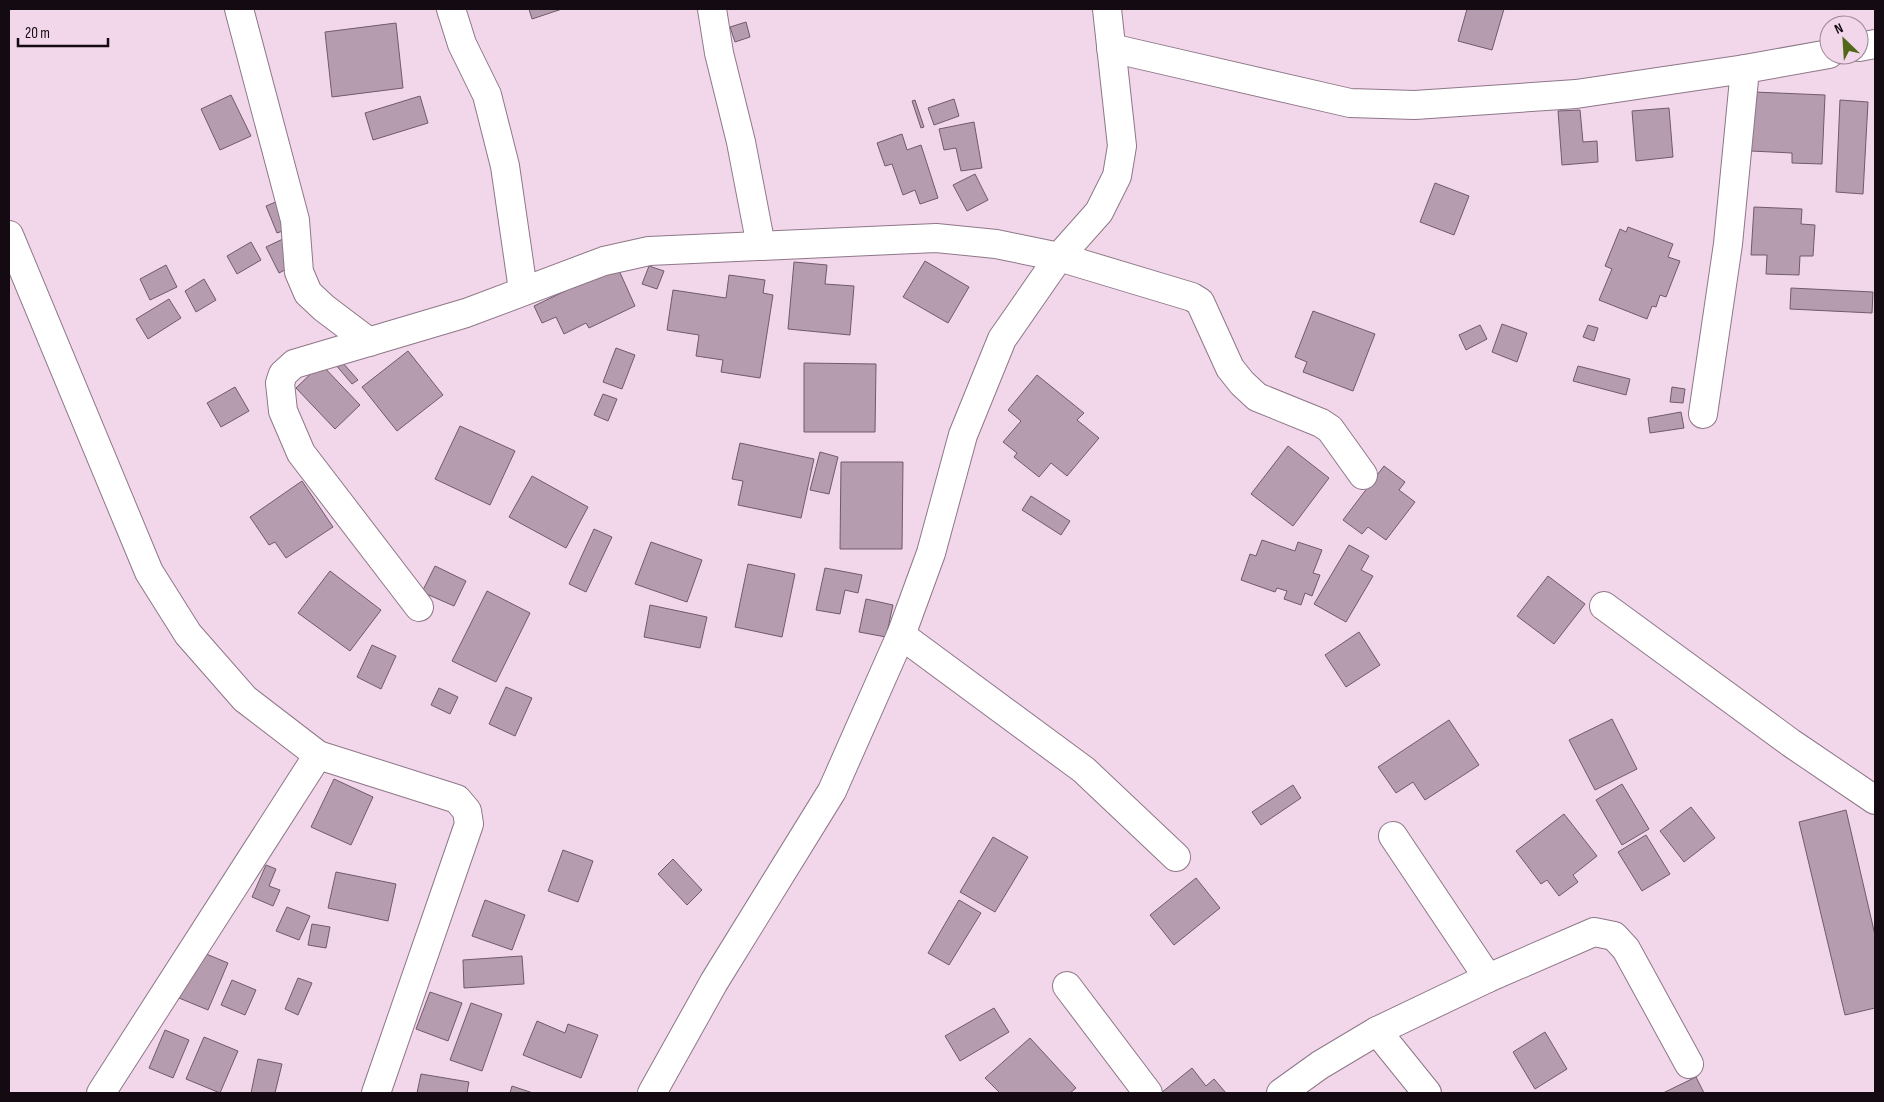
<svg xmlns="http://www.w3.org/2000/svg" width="1884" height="1102" font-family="'Sofia Sans Condensed',sans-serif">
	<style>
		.building { fill: #b59cae; stroke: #705a6b }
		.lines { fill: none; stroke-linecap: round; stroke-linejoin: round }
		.minor-casing { stroke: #8e7788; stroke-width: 30 }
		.minor { stroke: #fff; stroke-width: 28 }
	</style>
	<rect width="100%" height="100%" fill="#f2d7ea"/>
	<g class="building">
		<path d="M529,9h33l-30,10z"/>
		<path d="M1467,9h37l-12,41 -34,-9z"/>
		<path d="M746,22l4,15 -15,5 -5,-15z"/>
		<path d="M396,23l7,65 -71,9 -7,-65z"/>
		<path d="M1754,92l71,3 -3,69 -30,-1v-10l-41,-2z"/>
		<path d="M231,95l20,41 -31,14 -19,-41z"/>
		<path d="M420,96l8,27 -55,17 -8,-27z"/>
		<path d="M954,99l5,17 -25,9 -6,-17z"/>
		<path d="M915,100l9,27 -3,1 -9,-27z"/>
		<path d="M1840,100l28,2 -5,92 -27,-2z"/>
		<path d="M1669,108l4,49 -37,4 -4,-50z"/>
		<path d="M1580,110l3,32 14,-1 1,21 -36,3 -4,-54z"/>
		<path d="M974,122l8,46 -21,3 -5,-23 -12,2 -5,-21z"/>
		<path d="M902,134l5,16 14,-5 17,53 -18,6 -5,-14 -12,5 -11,-31 -7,2 -8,-23z"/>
		<path d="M975,174l13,26 -21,11 -14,-26z"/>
		<path d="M1435,183l34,13 -15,39 -34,-13z"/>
		<path d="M283,199l11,28 -17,6 -11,-27z"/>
		<path d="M1754,207l48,2 -1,15 14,1 -2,31h-13l-1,19 -33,-1 1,-19h-16z"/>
		<path d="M1628,227l45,17 -5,13 12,4 -14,36 -6,-2 -4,12 -4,-1 -5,13 -48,-19 13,-31 -7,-3 15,-37 6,3z"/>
		<path d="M285,238l13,25 -19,10 -13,-26z"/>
		<path d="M251,242l10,18 -24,14 -10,-18z"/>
		<path d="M925,261l44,26 -21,36 -45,-26z"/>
		<path d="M794,262l33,3 -2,19 29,2 -4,49 -62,-6z"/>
		<path d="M166,265l11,22 -27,13 -10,-21z"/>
		<path d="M617,266l18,40 -46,22 -3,-5 -22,11 -8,-17 -14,6 -8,-17z"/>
		<path d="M649,266l15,5 -7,18 -15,-5z"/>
		<path d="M729,275l36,5 -2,13 10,2 -13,83 -39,-6 2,-12 -27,-4 3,-21 -32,-5 6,-40 53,8z"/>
		<path d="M204,279l12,21 -20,12 -11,-21z"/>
		<path d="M1791,288l82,4 -1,21 -82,-4z"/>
		<path d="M169,299l12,19 -33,21 -12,-20z"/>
		<path d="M1313,311l62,23 -22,57 -50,-19 4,-10 -12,-5z"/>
		<path d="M1502,324l25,9 -10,29 -25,-10z"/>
		<path d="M1480,325l7,14 -21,11 -7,-15z"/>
		<path d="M1588,325l10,3 -4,13 -11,-4z"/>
		<path d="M616,348l19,7 -13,34 -19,-7z"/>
		<path d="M408,351l35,44 -46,36 -35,-44z"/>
		<path d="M334,353l24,27 -6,4 -23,-27z"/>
		<path d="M804,363l72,1 -1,68h-71z"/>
		<path d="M321,364l39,41 -25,24 -39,-41z"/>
		<path d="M1578,366l52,13 -4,16 -53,-14z"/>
		<path d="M1037,375l47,38 -7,7 22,18 -32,38 -16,-13 -12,14 -25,-20 3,-4 -14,-11 18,-21 -13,-11z"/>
		<path d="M235,387l14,24 -28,16 -14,-24z"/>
		<path d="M1672,387l13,2 -2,14 -13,-1z"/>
		<path d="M603,394l14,5 -9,22 -14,-6z"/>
		<path d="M1681,412l3,16 -34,5 -2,-15z"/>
		<path d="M460,426l55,25 -25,54 -55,-26z"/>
		<path d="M740,443l74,16 -13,59 -63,-13 5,-24 -11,-2z"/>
		<path d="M1288,446l41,32 -36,48 -42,-32z"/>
		<path d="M820,452l18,5 -9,37 -19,-4z"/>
		<path d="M841,462h62l-1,87h-62z"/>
		<path d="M1384,466l21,16 -6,8 16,12 -29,38 -18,-13 -6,7 -19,-14z"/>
		<path d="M532,476l56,31 -22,41 -57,-31z"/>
		<path d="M302,481l31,46 -47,31 -11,-16 -6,3 -19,-28z"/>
		<path d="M1031,496l39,25 -9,14 -39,-25z"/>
		<path d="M594,529l18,8 -26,55 -17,-8z"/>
		<path d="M1262,540l33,11 3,-9 24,8 -9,23 7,2 -8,21 -7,-3 -4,12 -17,-6 3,-8 -10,-3 -2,4 -34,-12 9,-26 6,2z"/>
		<path d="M651,542l51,18 -15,42 -52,-18z"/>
		<path d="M1349,545l20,11 -8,14 12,6 -27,46 -32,-18z"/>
		<path d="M748,564l47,10 -13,63 -47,-10z"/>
		<path d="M435,566l31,15 -12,25 -32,-14z"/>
		<path d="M825,568l37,7 -4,18 -13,-3 -5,24 -24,-4z"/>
		<path d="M330,571l51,39 -31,41 -52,-38z"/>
		<path d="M1548,576l37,28 -31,40 -37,-28z"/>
		<path d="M487,591l43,22 -34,69 -44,-21z"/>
		<path d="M866,599l27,6 -7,32 -27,-5z"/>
		<path d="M650,605l57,12 -7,31 -56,-11z"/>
		<path d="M1359,632l21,33 -34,22 -21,-32z"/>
		<path d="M372,645l24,11 -15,33 -24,-12z"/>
		<path d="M506,687l26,11 -17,38 -26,-12z"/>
		<path d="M439,688l19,9 -8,17 -19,-9z"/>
		<path d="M1612,719l25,50 -42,21 -26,-50z"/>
		<path d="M1449,720l30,45 -54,35 -12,-18 -17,11 -18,-26z"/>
		<path d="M334,779l39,18 -22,48 -40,-18z"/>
		<path d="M1622,784l27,45 -27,16 -26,-45z"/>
		<path d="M1293,785l8,13 -40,27 -9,-13z"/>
		<path d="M1691,807l24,31 -31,24 -24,-31z"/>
		<path d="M1846,810l29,125v73l-30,7 -46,-193z"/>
		<path d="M1564,814l33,42 -24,19 5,7 -19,14 -12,-16 -6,4 -25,-33z"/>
		<path d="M1646,835l24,39 -28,17 -24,-39z"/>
		<path d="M993,837l35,20 -33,55 -35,-20z"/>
		<path d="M563,850l30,11 -15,41 -30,-11z"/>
		<path d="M673,859l29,31 -15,15 -29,-31z"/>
		<path d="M266,865l10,4 -7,17 11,4 -7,16 -21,-9z"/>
		<path d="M336,872l60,12 -8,37 -60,-13z"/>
		<path d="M1196,878l24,30 -46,37 -24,-30z"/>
		<path d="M485,900l40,15 -13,35 -40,-14z"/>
		<path d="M959,900l22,13 -32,52 -21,-12z"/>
		<path d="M287,907l23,9 -11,24 -23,-9z"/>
		<path d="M312,924l18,3 -4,21 -18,-3z"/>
		<path d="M199,951l29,12 -20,47 -29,-12z"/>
		<path d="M522,956l2,28 -60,4 -1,-28z"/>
		<path d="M298,978l14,5 -14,32 -13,-6z"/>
		<path d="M232,980l24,10 -11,25 -24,-10z"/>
		<path d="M430,992l32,11 -14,38 -32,-12z"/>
		<path d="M471,1003l31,11 -20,57 -32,-11z"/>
		<path d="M994,1008l15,24 -49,29 -15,-25z"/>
		<path d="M537,1021l28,12 3,-9 30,11 -17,43 -58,-23z"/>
		<path d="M165,1030l24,10 -16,38 -24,-10z"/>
		<path d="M1545,1032l22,37 -32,20 -22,-37z"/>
		<path d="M204,1037l34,14 -18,42 -34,-14z"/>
		<path d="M1030,1038l46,50 -6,5h-70l-15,-15z"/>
		<path d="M258,1059l24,5 -7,29h-24z"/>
		<path d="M1192,1068l14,18 8,-7 12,14h-65z"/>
		<path d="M421,1074l48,8 -2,11h-50z"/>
		<path d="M1696,1077l8,16h-41z"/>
		<path d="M512,1086l21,7h-23z"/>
	</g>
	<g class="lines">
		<g class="minor-casing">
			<g id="minor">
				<path d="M239,9l56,211 4,52 9,21 16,15 45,34"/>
				<path d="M451,9l11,35 25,51 18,71 18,124"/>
				<path d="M712,9l7,44 22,89 20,104"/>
				<path d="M1859,47l16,-3"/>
				<path d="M1111,48l239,55 65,2 161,-11 169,-25 84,-15"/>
				<path d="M9,235l140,337 39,62 57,65 73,56 139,44 10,12 2,13 -93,269"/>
				<path d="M1703,414l25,-170 17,-175"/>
				<path d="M1604,606l187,137 84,57"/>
				<path d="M419,607l-118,-154 -18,-42 -3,-28 3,-9 11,-10 172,-51 138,-52 45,-10 287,-13 60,6 63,13 133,40 8,5 30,66 12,15 15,14 64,26 9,6 33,46"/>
				<path d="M901,635l183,135 92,87"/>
				<path d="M1393,836l95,142"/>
				<path d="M1067,986l81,107"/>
				<path d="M1377,1031l50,62"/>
				<path d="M101,1093l217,-338"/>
				<path d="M652,1093l62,-111 118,-191 69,-156 30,-82 32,-118 39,-96 57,-82 40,-45 18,-36 5,-30 -15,-137"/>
				<path d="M1281,1093l39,-28 57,-34 111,-53 106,-46 20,4 12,13 63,115"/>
			</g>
		</g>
		<use href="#minor" class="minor"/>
	</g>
	<rect width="1884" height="1102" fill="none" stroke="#130b11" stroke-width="20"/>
	<g transform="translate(1844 40) rotate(335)"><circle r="24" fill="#f2d7ea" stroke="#998593"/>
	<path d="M0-4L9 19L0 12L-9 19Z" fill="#506919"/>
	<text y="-8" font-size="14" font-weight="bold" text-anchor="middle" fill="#130b11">N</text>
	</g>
	<path d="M18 38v8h90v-8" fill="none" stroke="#130b11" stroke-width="2.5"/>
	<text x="25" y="38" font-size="15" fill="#130b11" stroke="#f2d7ea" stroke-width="4" paint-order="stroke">20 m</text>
</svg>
